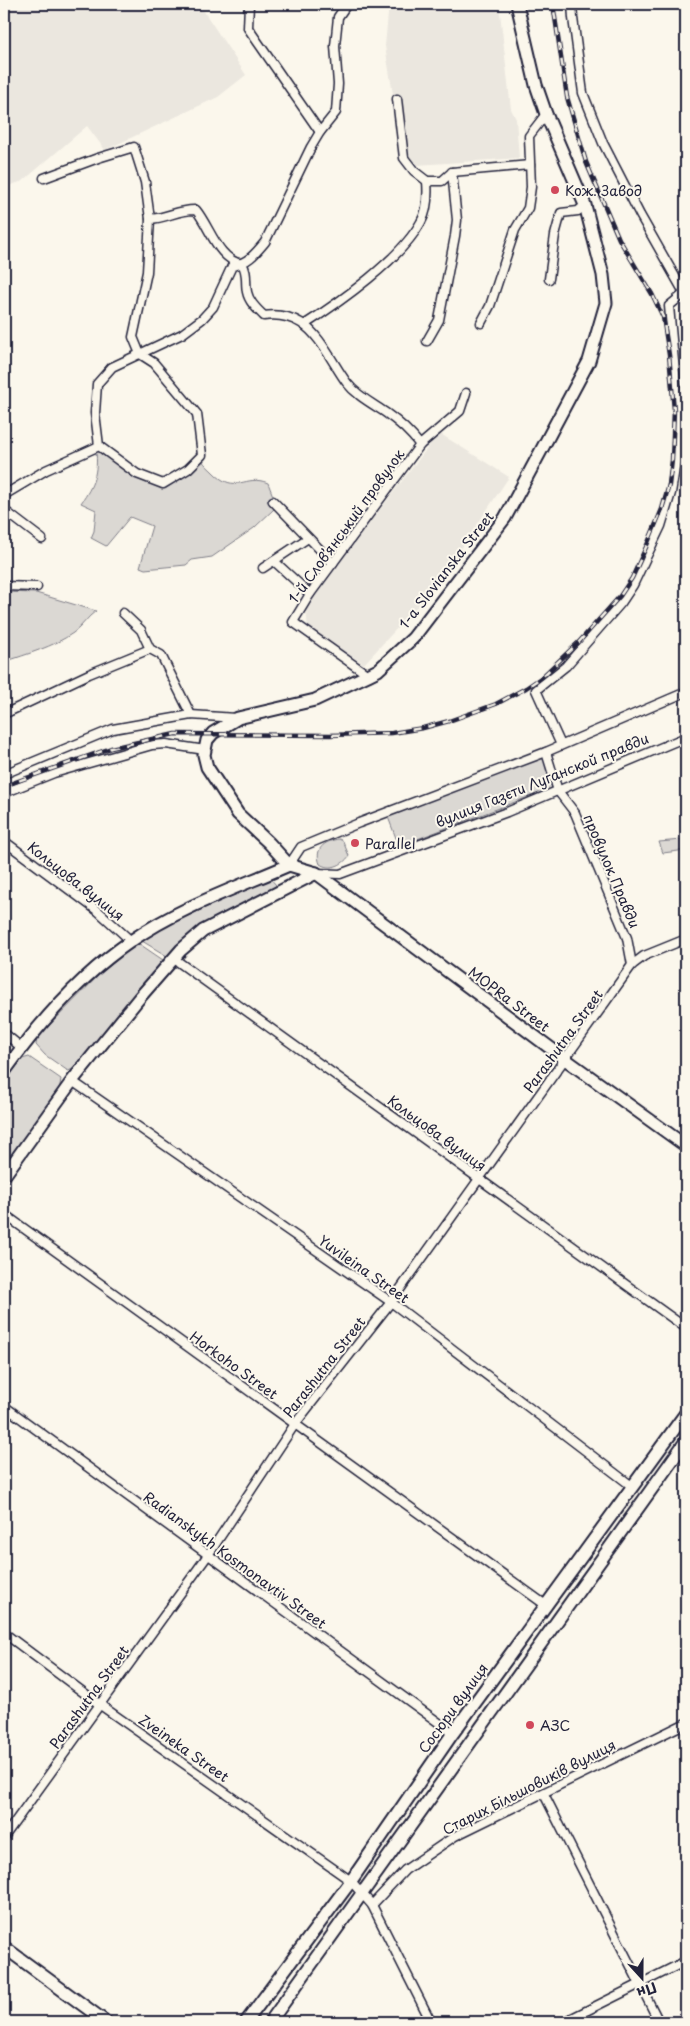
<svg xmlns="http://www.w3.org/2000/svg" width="690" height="2026" font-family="'Playpen Sans',sans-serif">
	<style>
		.built { fill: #ebe7df }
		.green { fill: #dbd8d3; stroke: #7e7d87 }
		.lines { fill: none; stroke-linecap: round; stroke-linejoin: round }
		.street-casing { stroke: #22223b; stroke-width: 11 }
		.secondary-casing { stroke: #22223b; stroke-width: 15 }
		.street { stroke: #fbf7ec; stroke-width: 8 }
		.secondary { stroke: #fbf7ec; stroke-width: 11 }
		.rail-casing { stroke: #22223b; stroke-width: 4.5 }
		.rail { stroke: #fbf7ec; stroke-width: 2.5; stroke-dasharray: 8; stroke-linecap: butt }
		.poi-dot { fill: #d1495b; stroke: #fbf7ec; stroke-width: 2 }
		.labels { text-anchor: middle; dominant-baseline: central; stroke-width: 4; stroke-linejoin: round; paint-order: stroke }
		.poi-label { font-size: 14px; fill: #22223b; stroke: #fbf7ec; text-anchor: start }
		.street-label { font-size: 14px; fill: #22223b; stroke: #fbf7ec }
	</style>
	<rect width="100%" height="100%" fill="#fbf7ec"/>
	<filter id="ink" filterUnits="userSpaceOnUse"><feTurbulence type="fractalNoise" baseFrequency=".02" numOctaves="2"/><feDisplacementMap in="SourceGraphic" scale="10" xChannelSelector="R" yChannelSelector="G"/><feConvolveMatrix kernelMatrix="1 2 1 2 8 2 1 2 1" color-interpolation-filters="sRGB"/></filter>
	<g filter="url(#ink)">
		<g class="built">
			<path d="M4,4h195l47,71 -28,22 -113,53 -18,-24 -64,55 -18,6z"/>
			<path d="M389,4h110l12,105 5,10 3,39 -102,7 -10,-9 -9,-62h-5l-8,-48z"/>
			<path d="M439,433l70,44 -73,109 -72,78 -56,-35 -2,-21 15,-22z"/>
		</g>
		<g class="green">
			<path d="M100,450l36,27 29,12 26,-17 11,-12c3,5 7,8 11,12 23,24 32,1 55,11l5,13 -6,5 7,8 -20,19 -42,29 -20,3 -6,5 -41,4 -5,-2 12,-41 -22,-9 -24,29 -15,-8 3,-7 2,-21 -15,-7c13,-18 17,-31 15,-52z"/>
			<path d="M4,592l32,1 60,18c-9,6 -14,16 -23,22 -20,14 -46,21 -69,29z"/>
			<path d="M543,756l9,32 -153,58 -11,-29z"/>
			<path d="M686,837v13l-23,3 -4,-11 22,-2z"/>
			<path d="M339,839l4,2 6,15c-6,9 -19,15 -29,8 -6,-15 4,-23 19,-25z"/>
			<path d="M270,878l6,7 -2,4c-39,19 -78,35 -107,67l-25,-15 26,-16z"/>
			<path d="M138,943l25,17 -87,108 -8,3 -23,-16 -9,-10 1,-7 65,-66z"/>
			<path d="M29,1057l32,22 -2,12 -55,75v-83l18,-24z"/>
		</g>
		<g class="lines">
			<g class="street-casing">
				<g id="street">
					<path d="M249,4l-1,24 72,104"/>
					<path d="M572,4l1,14 10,75 20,50 37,72 46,81"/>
					<path d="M397,99l7,59 10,13 13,10h15l10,-9 78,-7"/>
					<path d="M150,219c17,-1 30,-10 46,-9 14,17 22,50 46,54 6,8 3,18 5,28 2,10 10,17 17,24 13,-2 25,0 37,7 19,11 33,43 46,60 10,13 26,21 39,30 13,9 24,19 34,32"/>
					<path d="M549,279l6,-44 6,-22 17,-2 7,-6"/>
					<path d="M481,323l9,-17 25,-76 13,-22 3,-21 -2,-51 17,-22"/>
					<path d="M304,325c36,-23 97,-66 117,-103 7,-12 7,-28 6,-41"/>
					<path d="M427,341l12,-21 16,-84 2,-16 -5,-48"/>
					<path d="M99,446l-4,-33 2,-29 15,-17 70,-33 20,-15 11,-12 19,-41c16,-3 23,-12 33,-24l46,-95 9,-15 16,-20 2,-28 -3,-38 3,-29 9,-13"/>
					<path d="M4,495l42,-25 53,-24 38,28 26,10 25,-15 14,-14 -5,-41 -43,-51 -14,-9 -7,-17 14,-65 3,-53 -5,-37 -11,-35 -36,11 -54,20"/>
					<path d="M273,501l60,62"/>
					<path d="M4,510l38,29"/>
					<path d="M274,561l36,33"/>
					<path d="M263,568l45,-30"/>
					<path d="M4,586l33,1"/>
					<path d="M123,613l18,17 9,19 11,6 30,60"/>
					<path d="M368,675l-75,-53 17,-28 110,-149 40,-34 6,-18"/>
					<path d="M4,714l85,-40 61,-25"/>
					<path d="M561,745l-25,-55 30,-24 55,-63 12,-18 28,-59 10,-33 7,-44 1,-32 -10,-111 17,-14"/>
					<path d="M546,752l12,39 17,22 52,125 5,27"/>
					<path d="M4,774l109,-45 78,-14 45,3"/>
					<path d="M4,793l50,-20 98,-28 14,-1 39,6"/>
					<path d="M4,841l94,70 33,30"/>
					<path d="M289,865l12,-18 58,-24 187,-71 140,-60"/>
					<path d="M317,873l23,1 167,-62 179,-75"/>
					<path d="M173,958l513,370"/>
					<path d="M4,1033l18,15"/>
					<path d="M72,1081l319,221 242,185"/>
					<path d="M4,1214l543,392"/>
					<path d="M4,1406l449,327"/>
					<path d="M4,1633l95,71 252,177 21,24 33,-35 50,-34 231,-113"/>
					<path d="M544,1794l115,228"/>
					<path d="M4,1837l204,-282 87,-131 96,-122 241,-337 12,-9 42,-17"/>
					<path d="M372,1905l59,117"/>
					<path d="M564,2022l122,-61"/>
				</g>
			</g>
			<g class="secondary-casing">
				<g id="secondary">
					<path d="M517,4l19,81 10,29 39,91 18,70 3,28 -17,58 -84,157 -92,120 -35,32 -10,5 -53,25 -77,18 -25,15 -6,7 -3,15 3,12 31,47 31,29 20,22 27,8 249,186 121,87"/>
					<path d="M4,1072c35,-49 76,-96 127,-131 47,-33 105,-53 158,-76"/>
					<path d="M4,1176l68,-95 68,-84 41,-47 22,-19 113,-58"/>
					<path d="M4,1947l102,75"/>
					<path d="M246,2022l105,-141 102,-148 233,-320"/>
					<path d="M270,2022l416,-581"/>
				</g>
			</g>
			<use href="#street" class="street"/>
			<use href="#secondary" class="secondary"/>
			<g class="rail-casing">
				<path id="rail" d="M4,786l107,-38 64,-14 155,1 62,-2 31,-5 26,-7 47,-17 30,-16 16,-11 37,-35 41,-46 12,-18 15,-33 15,-36 7,-24 3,-25 2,-50 -5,-55 -6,-38 -11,-23 -33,-55 -33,-77 -19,-65 -14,-93"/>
			</g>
			<use href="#rail" class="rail"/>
		</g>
	</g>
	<g class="poi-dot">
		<circle cx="555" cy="190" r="5"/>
		<circle cx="355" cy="843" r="5"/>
		<circle cx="530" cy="1725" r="5"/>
	</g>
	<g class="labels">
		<g class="poi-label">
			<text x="565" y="190">Кож. Завод</text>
			<text x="365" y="843">Parallel</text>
			<text x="540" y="1725">АЗС</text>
		</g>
		<g class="street-label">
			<text transform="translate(346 526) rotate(-54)">1-й Слов’янський провулок</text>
			<text transform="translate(446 570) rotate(-52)">1-a Slovianska Street</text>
			<text transform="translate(542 780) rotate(-22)">вулиця Газєти Луганской правди</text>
			<text transform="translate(612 871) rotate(67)">провулок Правди</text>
			<text transform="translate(76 881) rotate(38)">Кольцова вулиця</text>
			<text transform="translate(509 999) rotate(37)">MOPRa Street</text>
			<text transform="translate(563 1041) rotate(-54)">Parashutna Street</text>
			<text transform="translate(437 1133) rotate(36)">Кольцова вулиця</text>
			<text transform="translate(364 1269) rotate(35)">Yuvileina Street</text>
			<text transform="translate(234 1365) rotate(36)">Horkoho Street</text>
			<text transform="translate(324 1367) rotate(-52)">Parashutna Street</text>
			<text transform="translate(235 1560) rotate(36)">Radianskykh Kosmonavtiv Street</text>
			<text transform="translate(89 1697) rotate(-54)">Parashutna Street</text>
			<text transform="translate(453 1708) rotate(-54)">Сосюри вулиця</text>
			<text transform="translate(184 1748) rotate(35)">Zveineka Street</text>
			<text transform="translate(529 1787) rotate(-27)">Старих Більшовиків вулиця</text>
		</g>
	</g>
	<rect width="690" height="2026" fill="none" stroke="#fbf7ec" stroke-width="20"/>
	<rect x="10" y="10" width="670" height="2006" fill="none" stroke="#22223b" stroke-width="2" filter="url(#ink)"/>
	<g transform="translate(642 1978) rotate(159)" stroke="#fbf7ec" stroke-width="4" paint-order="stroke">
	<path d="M0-4L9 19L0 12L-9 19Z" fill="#22223b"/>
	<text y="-8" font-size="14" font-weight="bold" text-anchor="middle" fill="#22223b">Пн</text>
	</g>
</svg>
